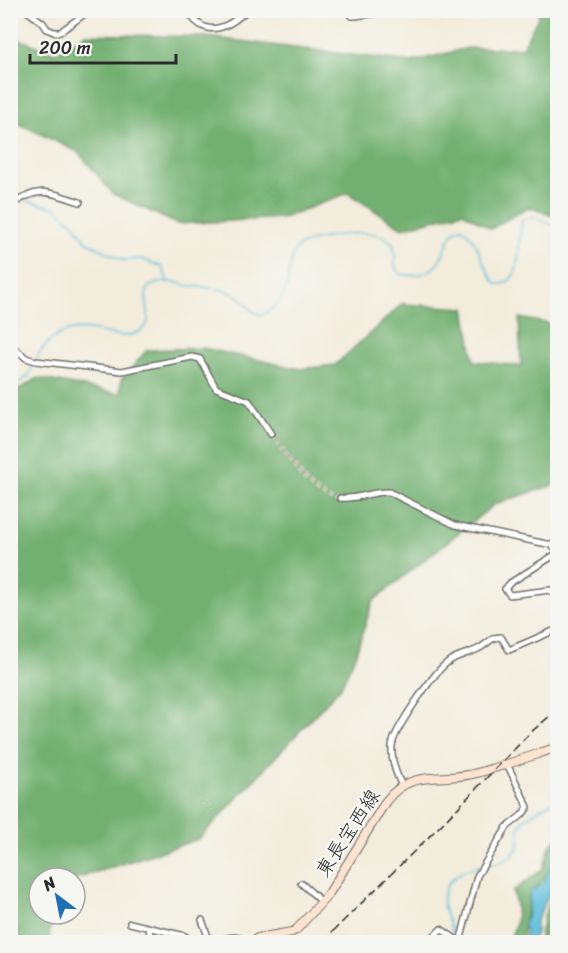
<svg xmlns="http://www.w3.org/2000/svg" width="568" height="953" font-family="Sriracha,'Klee One',sans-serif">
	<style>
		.forest { fill: #72b071; stroke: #4e6e4e; stroke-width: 1.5 }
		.water { fill: #5ec0dc; stroke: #447684; stroke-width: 1.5 }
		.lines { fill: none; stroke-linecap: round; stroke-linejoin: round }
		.stream { stroke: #5ec0dc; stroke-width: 1.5 }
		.minor-tunnel { stroke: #cac5b8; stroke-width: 5; stroke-dasharray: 5 2.5; stroke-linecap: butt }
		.minor-casing { stroke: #716f69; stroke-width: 8 }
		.secondary-casing { stroke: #716f69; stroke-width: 10 }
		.minor { stroke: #fff; stroke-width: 5 }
		.secondary { stroke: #fde4d1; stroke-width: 8 }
		.rail { stroke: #2b2b2b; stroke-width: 1.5; stroke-dasharray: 9 4.5; stroke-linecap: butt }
		.labels { text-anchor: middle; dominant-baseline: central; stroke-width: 5; stroke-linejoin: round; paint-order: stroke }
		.street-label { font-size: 20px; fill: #2b2b2b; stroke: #f6f6f2 }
	</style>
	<rect width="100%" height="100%" fill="#f6f6f2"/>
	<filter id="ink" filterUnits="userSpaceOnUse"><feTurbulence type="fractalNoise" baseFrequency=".0167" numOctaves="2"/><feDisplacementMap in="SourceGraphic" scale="12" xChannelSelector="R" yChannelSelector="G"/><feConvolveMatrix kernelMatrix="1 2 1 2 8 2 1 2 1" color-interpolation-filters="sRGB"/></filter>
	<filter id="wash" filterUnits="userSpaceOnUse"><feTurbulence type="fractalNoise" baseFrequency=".008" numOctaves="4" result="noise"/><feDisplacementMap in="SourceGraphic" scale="24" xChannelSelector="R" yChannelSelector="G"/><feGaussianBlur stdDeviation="1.35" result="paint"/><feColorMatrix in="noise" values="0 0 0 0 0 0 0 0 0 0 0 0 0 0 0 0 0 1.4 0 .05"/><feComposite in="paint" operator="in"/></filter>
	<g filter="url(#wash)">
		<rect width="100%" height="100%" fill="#f2ecdb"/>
		<g class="forest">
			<path d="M536,11h21v206l-29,-10 -37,22 -28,-17 -61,16 -54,-35 -65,25 -106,6 -64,-30 -35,-42 -67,-32v-84l44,17 31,-19 121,3 204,25 57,-14h54l17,-33z"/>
			<path d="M402,304l63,4 9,53 47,5 -2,-48 38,7v159l-62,20 -122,97 -18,55 -15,32 -141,151 -124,40 -36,-1v36h14l-5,28h-37v-548l27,-16 82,16 1,-14 26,-30 56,-2 97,21 35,-4z"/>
			<path d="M557,838v21l-12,19 -15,15 -9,49h-13c11,-20 10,-29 5,-51l30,-22 7,-23z"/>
			<path d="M557,881v61h-18l5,-26z"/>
		</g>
		<path class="water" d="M557,856v20l-21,46v11l-5,9h-8l3,-12 -3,-5 4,-7 3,-26 15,-10v-4z"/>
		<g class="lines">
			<g class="stream">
				<path d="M10,192l10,5"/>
				<path d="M24,200l32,8 19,17 11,16 20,11 17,8 19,-1 20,8 6,15"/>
				<path d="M36,359c12,-24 34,-34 60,-28 16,3 29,9 44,0 24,-14 -16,-48 28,-49 8,-1 15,3 22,4 17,2 35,1 49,11 9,6 13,19 24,18 36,-22 18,-40 34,-68 18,-10 81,-23 95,-4 7,9 -3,20 8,31 52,10 39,-42 62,-46 19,13 19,39 34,56 31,2 19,-45 27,-65l12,-2 23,10"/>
				<path d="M10,388l18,-11 6,-13"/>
				<path d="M486,865c14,-2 30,-6 33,-22 1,-5 -1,-11 0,-15 5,-13 27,-22 39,-29"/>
				<path d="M451,933l1,-3c-3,-9 -9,-19 -9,-28 -1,-21 20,-34 38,-36"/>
				<path d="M383,942l20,-4 11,4"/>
				<path d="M439,942l10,-5"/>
			</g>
		</g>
	</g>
	<g filter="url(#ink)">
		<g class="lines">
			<path class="minor-tunnel" d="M271,434c20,30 36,48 69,64"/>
			<g class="minor-casing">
				<g id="minor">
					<path d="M26,10l17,13 4,6 7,3h6l30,-22"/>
					<path d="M187,10c17,29 39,20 60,0"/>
					<path d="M347,10l5,6h3l45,-6"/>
					<path d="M10,206c29,-21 38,-14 70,-4"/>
					<path d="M10,344l16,14 10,3 86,10 70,-14 8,2 16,29 33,13 22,33"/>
					<path d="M340,498c17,2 32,-7 49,-6l66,33 97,20 5,5 -1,4 -46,29 -5,6 5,6 40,-5 4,4 4,9"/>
					<path d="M402,786c-6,-12 -11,-27 -10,-40 1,-15 43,-75 56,-84 9,-7 20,-8 30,-13 9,-4 12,-12 23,-12l8,13 49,-21"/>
					<path d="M301,883l21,19"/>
					<path d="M202,920l8,22"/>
					<path d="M130,923l55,13 9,6"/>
					<path d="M149,928l1,8 7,6"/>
					<path d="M215,942c11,-5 23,-8 33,0"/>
					<path d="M428,942l13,-13 19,13"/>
					<path d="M460,942l17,-66 30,-49 15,-12 6,-8 -21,-43"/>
				</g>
			</g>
			<g class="secondary-casing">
				<path id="secondary" d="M250,942l8,-4 34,-6 4,-2 32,-35 58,-94c26,-34 57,-18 91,-28 27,-7 54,-17 81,-26"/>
			</g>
			<use href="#minor" class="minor"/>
			<use href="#secondary" class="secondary"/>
			<path class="rail" d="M322,942l122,-120 86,-89 28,-24"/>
		</g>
	</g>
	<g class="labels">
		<g class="street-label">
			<text transform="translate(348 833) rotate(-57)">東長宝西線</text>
		</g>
	</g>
	<rect width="568" height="953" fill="none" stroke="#f6f6f2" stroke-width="36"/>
	<g transform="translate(57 896) rotate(328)"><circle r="28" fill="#f6f6f2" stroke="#a5a5a2" stroke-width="1.5"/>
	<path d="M0-4.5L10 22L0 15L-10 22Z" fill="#1f6fb2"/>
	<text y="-9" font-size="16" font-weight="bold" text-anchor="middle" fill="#2b2b2b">N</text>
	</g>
	<path d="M30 54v9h146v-9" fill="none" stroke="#2b2b2b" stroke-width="3"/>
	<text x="39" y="54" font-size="18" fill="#2b2b2b" stroke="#f6f6f2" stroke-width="4.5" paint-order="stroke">200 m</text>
</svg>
